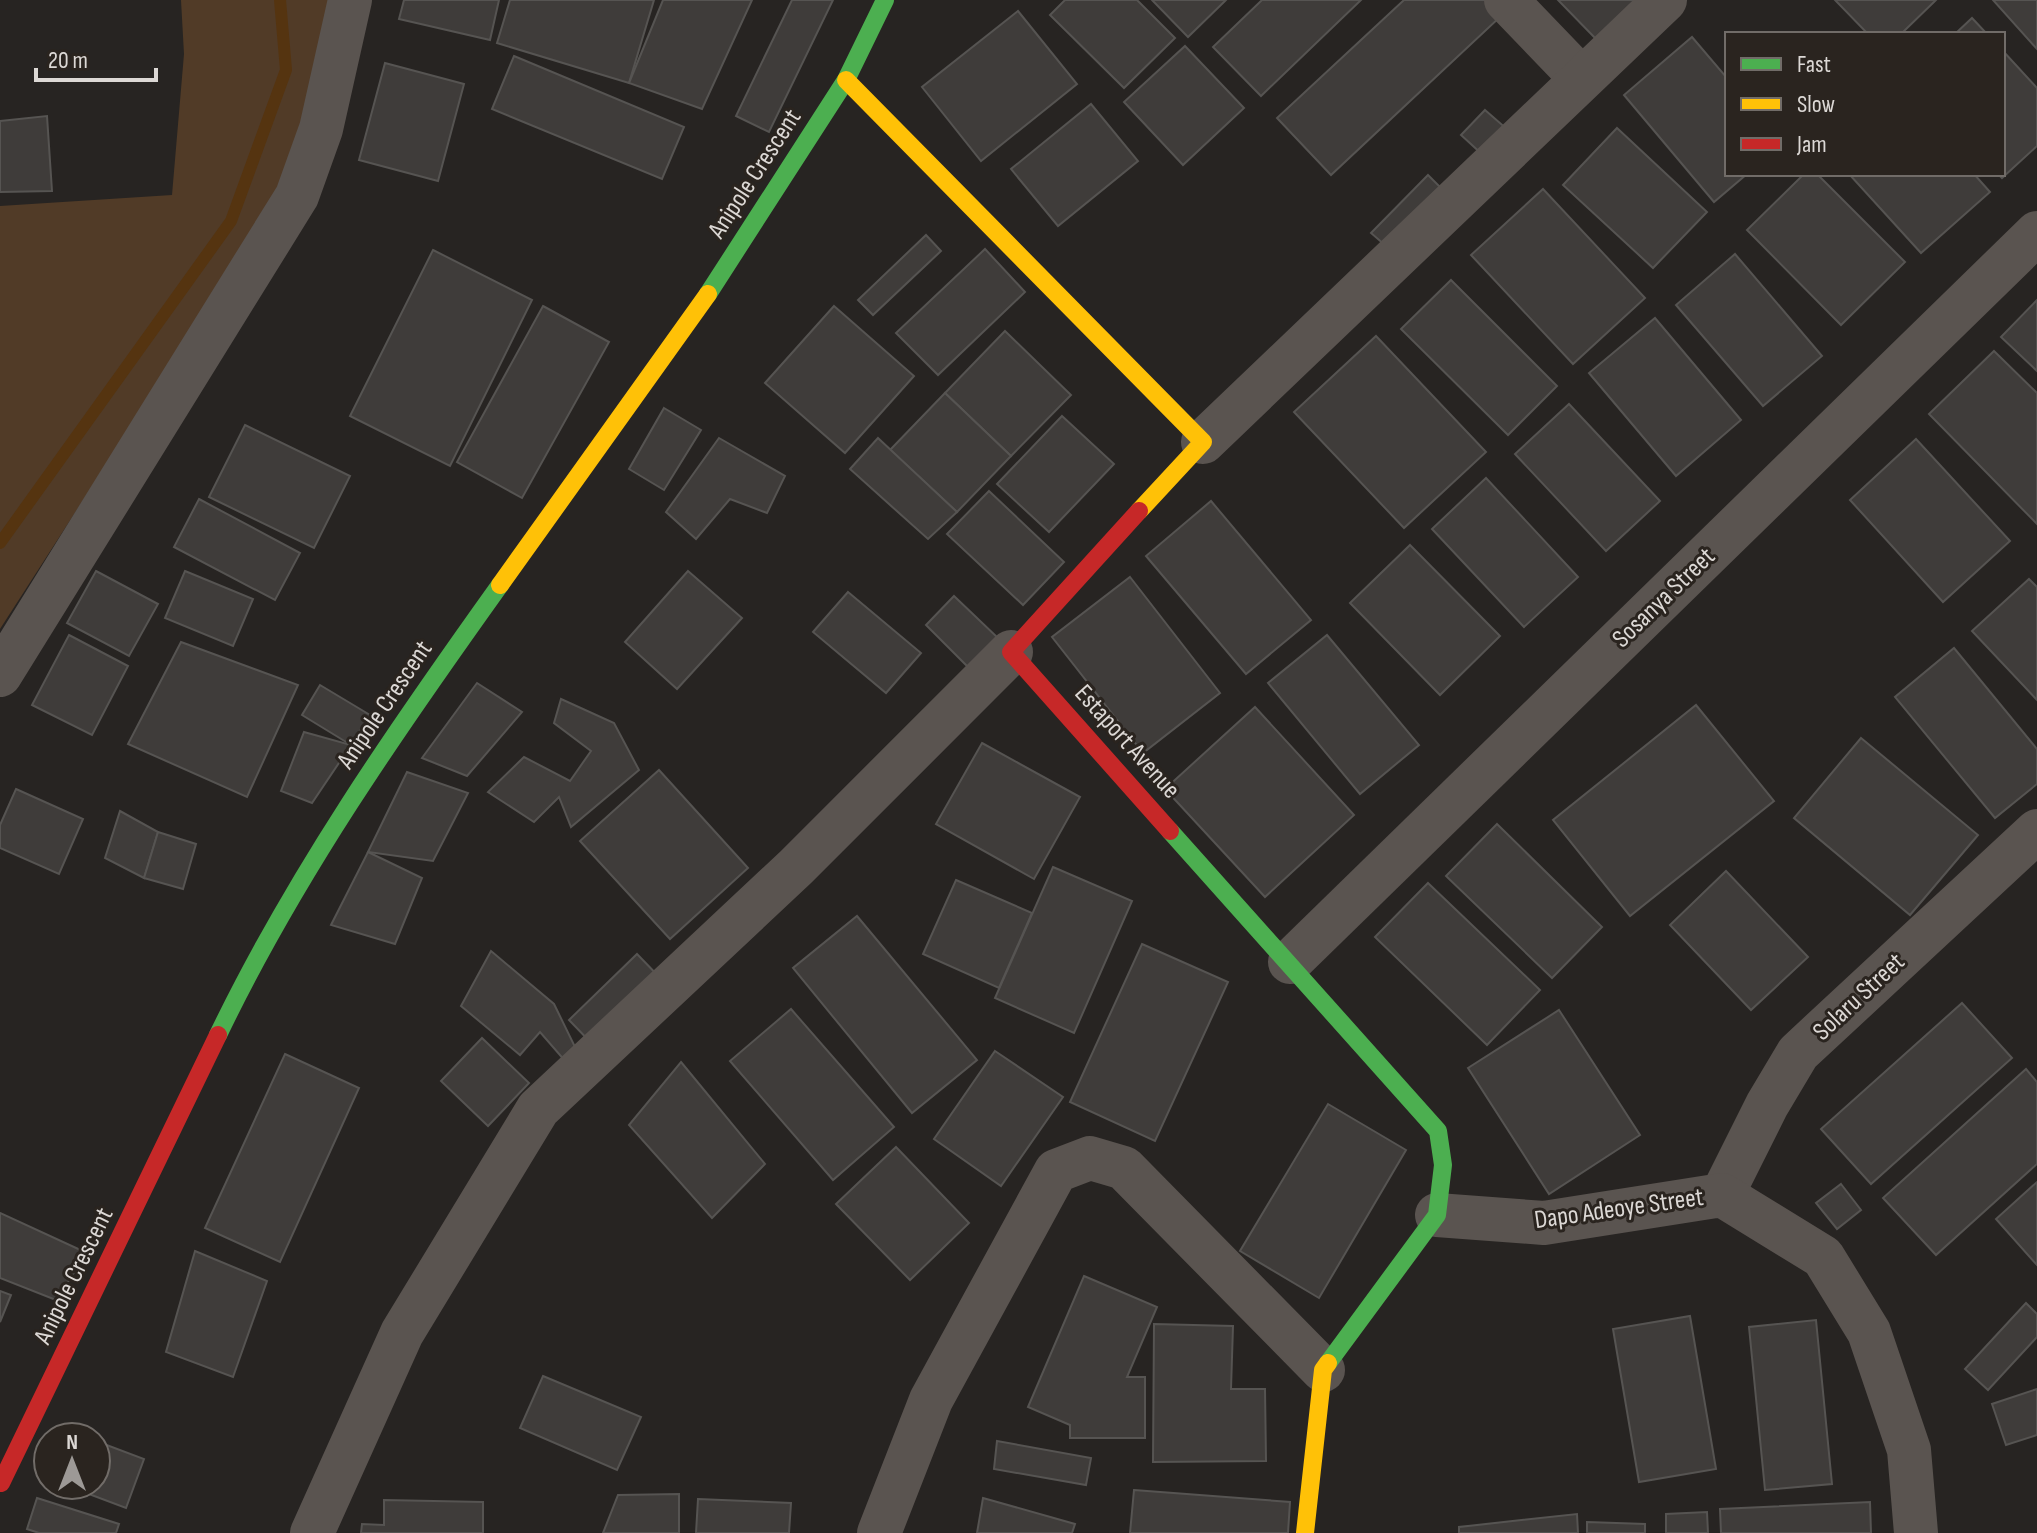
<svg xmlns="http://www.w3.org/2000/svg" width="2037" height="1533" font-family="'Sofia Sans Condensed',sans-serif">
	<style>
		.green { fill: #513b27 }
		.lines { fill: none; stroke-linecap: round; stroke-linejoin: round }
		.stream { stroke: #553410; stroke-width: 12 }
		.building { fill: #3f3c3a; stroke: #565452; stroke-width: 2 }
		.street { stroke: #5a5450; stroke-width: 44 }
		.fast { stroke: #4caf50; stroke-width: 18 }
		.slow { stroke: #ffc107; stroke-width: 18 }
		.jam { stroke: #c62828; stroke-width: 18 }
		.labels { text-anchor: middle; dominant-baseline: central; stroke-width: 6; stroke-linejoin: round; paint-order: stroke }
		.street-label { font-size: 26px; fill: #dcd8d5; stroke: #2a241f }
	</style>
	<rect width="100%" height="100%" fill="#272422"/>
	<path class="green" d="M181,0h162l-38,156 -305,473v-423l172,-11 12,-141z"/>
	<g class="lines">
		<path class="stream" d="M0,543l231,-322 55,-151 -6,-70"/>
	</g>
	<g class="building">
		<path d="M404,0h95l-9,40 -91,-21z"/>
		<path d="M510,0h144l-25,83 -132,-40z"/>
		<path d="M663,0h89l-50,109 -73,-26z"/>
		<path d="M792,0h41l-64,132 -33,-16z"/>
		<path d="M1065,0h72l38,38 -51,50 -74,-73z"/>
		<path d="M1152,0h74l-38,37z"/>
		<path d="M1262,0h99l-100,96 -48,-49z"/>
		<path d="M1404,0h81l15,17 -169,158 -54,-57z"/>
		<path d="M1558,0h83l-43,41z"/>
		<path d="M1835,0h101l-35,34h-33z"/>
		<path d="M1993,0h44v49z"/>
		<path d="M1018,11l59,73 -96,77 -59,-74z"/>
		<path d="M1972,18l15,16h-32z"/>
		<path d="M1692,37l35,41v96h20l-33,28 -90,-107z"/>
		<path d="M1185,46l59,62 -61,57 -59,-63z"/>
		<path d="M2003,51l34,37v58l-35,32 -4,-4h5z"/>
		<path d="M514,56l170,71 -22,52 -170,-70z"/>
		<path d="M385,63l79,21 -26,97 -79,-21z"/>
		<path d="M1091,104l47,57 -80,65 -47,-57z"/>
		<path d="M1485,110l23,20 -24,26 -23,-21z"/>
		<path d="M47,116l5,75 -52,1v-71z"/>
		<path d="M1617,128l90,84 -54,56 -90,-83z"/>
		<path d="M1804,174h13l88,88 -64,63 -94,-95z"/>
		<path d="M1849,174h125l16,18 -69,61z"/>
		<path d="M1428,175l14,14 -56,57 -15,-13z"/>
		<path d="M1543,189l102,109 -72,66 -102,-109z"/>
		<path d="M926,235l15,16 -68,64 -15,-15z"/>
		<path d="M985,249l40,43 -87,83 -42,-42z"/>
		<path d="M433,250l99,50 -82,166 -100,-50z"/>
		<path d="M1735,254l87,102 -59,50 -87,-101z"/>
		<path d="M1451,280l106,106 -49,49 -107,-106z"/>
		<path d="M2037,300v71l-36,-34z"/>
		<path d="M543,306l66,36 -87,156 -65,-36z"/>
		<path d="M834,306l80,70 -69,77 -80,-70z"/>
		<path d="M1655,318l86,102 -65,56 -87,-103z"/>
		<path d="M1005,331l66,64 -60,61 -66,-63z"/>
		<path d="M1376,336l110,116 -82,76 -110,-116z"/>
		<path d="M1994,351l43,42v131l-108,-110z"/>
		<path d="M945,393l66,63 -54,56 -67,-62z"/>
		<path d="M1569,404l91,97 -54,50 -91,-97z"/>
		<path d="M664,408l37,22 -37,60 -35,-21z"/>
		<path d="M1062,416l52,48 -65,68 -52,-48z"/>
		<path d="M245,425l105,51 -36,72 -105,-51z"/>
		<path d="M719,438l66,38 -18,37 -37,-14 -34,40 -30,-27z"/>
		<path d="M878,438l79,74 -29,27 -78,-70z"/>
		<path d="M1916,439l94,102 -67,61 -93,-102z"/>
		<path d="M1486,478l92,99 -54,50 -92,-98z"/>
		<path d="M989,491l75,71 -41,43 -76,-71z"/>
		<path d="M199,499l101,54 -25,47 -101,-53z"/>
		<path d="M1211,501l100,119 -65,54 -100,-118z"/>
		<path d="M1410,545l90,91 -60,59 -90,-92z"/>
		<path d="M96,571l62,33 -29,52 -62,-33z"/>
		<path d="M185,571l68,28 -20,47 -68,-28z"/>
		<path d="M688,571l54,47 -65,71 -52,-47z"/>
		<path d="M1130,577l90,116 -77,60 -91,-116z"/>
		<path d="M2029,579l8,8v113l-65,-69z"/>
		<path d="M848,592l73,61 -35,40 -73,-61z"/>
		<path d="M954,596l44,42 -29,30 -43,-43z"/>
		<path d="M69,635l59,31 -36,69 -60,-30z"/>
		<path d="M1327,635l92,110 -59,49 -92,-111z"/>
		<path d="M181,642l117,43 -51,112 -119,-53z"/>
		<path d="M1954,648l83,101v35l-42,34 -100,-121z"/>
		<path d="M477,683l45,29 -55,64 -45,-18z"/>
		<path d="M320,685l50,30 -19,30 -49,-30z"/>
		<path d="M561,699l53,24 25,47 -68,57 -12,-30 -25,25 -46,-30 36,-35 46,24 21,-30 -37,-28z"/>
		<path d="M1696,705l78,96 -144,115 -77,-96z"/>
		<path d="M1255,707l99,108 -89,82 -100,-108z"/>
		<path d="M304,732l47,13 -39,58 -31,-12z"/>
		<path d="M1861,738l117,97 -68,80 -116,-97z"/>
		<path d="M982,743l98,54 -46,82 -98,-55z"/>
		<path d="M659,770l89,98 -78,71 -90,-98z"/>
		<path d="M407,772l61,21 -35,68 -65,-9z"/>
		<path d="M16,789l67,30 -24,55 -59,-26v-23z"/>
		<path d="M120,811l38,21 -14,46 -39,-20z"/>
		<path d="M1497,824l105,103 -50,51 -106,-102z"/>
		<path d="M158,832l38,12 -13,45 -39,-11z"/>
		<path d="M368,852l54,26 -27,66 -64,-19z"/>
		<path d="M1053,867l79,34 -58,132 -79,-35z"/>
		<path d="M1726,871l82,86 -57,53 -81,-85z"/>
		<path d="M956,880l76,33 -33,75 -76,-34z"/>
		<path d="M1428,883l112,107 -53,55 -112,-108z"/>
		<path d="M857,916l120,144 -65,53 -119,-145z"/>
		<path d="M1142,944l86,38 -73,159 -85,-39z"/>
		<path d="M491,951l63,53 23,47 -11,11 -26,-30 -20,23 -59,-49z"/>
		<path d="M637,954l29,30 -69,65 -28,-29z"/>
		<path d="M1962,1003l50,55 -141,126 -50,-55z"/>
		<path d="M791,1009l103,118 -61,53 -103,-119z"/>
		<path d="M1559,1010l81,125 -91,59 -81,-126z"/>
		<path d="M482,1038l47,45 -41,43 -47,-45z"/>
		<path d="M995,1051l68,46 -62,89 -67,-47z"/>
		<path d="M285,1054l74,34 -79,174 -75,-34z"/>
		<path d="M681,1062l84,102 -53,54 -83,-93z"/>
		<path d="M2026,1069l11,13v82l-101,91 -53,-57z"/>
		<path d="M1328,1104l78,46 -87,148 -79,-47z"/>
		<path d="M896,1147l73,76 -59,57 -74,-76z"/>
		<path d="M2037,1182v83l-41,-46z"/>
		<path d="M1841,1184l20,26 -24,19 -21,-26z"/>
		<path d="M0,1213l87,40 -31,47 -56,-22z"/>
		<path d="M195,1251l72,30 -34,96 -67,-25z"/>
		<path d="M1084,1276l73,31 -30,70h18v61h-75v-13l-42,-18z"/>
		<path d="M0,1291l11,4 -11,27z"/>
		<path d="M2026,1303l11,11v23l-49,53 -23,-21z"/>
		<path d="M1690,1316l26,153 -77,13 -26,-153z"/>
		<path d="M1816,1320l16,164 -67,6 -16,-163z"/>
		<path d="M1154,1324l79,2 -2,63h34l1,72 -113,1z"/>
		<path d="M543,1376l98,41 -24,53 -97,-42z"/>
		<path d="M2037,1389v46l-31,10 -14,-41z"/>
		<path d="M96,1441l48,18 -18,49 -61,-23h31z"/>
		<path d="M997,1441l94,17 -5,27 -92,-16z"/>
		<path d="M1134,1490l156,12 -2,31h-158z"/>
		<path d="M679,1494v39h-76l15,-38z"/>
		<path d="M37,1498l82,26 -3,9h-77l-12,-4z"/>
		<path d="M983,1498l92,26 -3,9h-95z"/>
		<path d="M698,1499l93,4 -2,30h-93z"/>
		<path d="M384,1500l99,2v31h-122l1,-9 22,1z"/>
		<path d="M1870,1502l1,31h-150l-1,-24z"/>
		<path d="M1707,1512l1,21h-42v-19z"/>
		<path d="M1577,1514l1,19h-119v-6z"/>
		<path d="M1587,1522l58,2v9h-58z"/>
	</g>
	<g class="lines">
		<g class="street">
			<path d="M1506,0l75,78"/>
			<path d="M1203,442l462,-442"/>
			<path d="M0,675l297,-479 24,-67 29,-129"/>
			<path d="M1290,962l747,-729"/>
			<path d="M1722,1195l45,-90 31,-52 239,-222"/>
			<path d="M1437,1215l107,8 178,-28 101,62 46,75 40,118 7,83"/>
			<path d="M312,1533l90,-200 136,-224 258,-242 215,-215"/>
			<path d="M879,1533l52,-133 125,-229 34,-13 34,10 199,202"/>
		</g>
		<g class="fast">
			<path d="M708,294l138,-214 39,-80"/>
			<path d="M1170,831l268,300 5,34 -6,50 -109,148"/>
			<path d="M218,1035c77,-160 179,-306 282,-450"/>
		</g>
		<g class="slow">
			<path d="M846,80l357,362 -64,69"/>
			<path d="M500,585l208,-291"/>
			<path d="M1305,1533l18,-163 5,-7"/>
		</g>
		<g class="jam">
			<path d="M1139,511l-128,141 159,179"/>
			<path d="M1,1483l217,-448"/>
		</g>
	</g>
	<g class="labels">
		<g class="street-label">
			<text transform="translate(755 174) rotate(-57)">Anipole Crescent</text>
			<text transform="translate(1664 598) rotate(-44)">Sosanya Street</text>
			<text transform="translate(385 705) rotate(-56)">Anipole Crescent</text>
			<text transform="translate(1127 742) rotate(48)">Estaport Avenue</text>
			<text transform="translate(1859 997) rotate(-43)">Solaru Street</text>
			<text transform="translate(1619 1209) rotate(-8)">Dapo Adeoye Street</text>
			<text transform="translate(74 1276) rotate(-64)">Anipole Crescent</text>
		</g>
	</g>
	<rect x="1725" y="32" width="280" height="144" fill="#2a241f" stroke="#716c68" stroke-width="2"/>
	<rect x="1741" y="58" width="40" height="12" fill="#4caf50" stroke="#716c68" stroke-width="2"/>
	<text x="1797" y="72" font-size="24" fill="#dcd8d5">Fast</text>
	<rect x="1741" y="98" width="40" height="12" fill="#ffc107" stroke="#716c68" stroke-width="2"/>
	<text x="1797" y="112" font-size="24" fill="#dcd8d5">Slow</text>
	<rect x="1741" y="138" width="40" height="12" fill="#c62828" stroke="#716c68" stroke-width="2"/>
	<text x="1797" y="152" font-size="24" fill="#dcd8d5">Jam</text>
	<g transform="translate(72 1461)"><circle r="38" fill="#2a241f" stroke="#716c68" stroke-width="2"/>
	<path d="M0-6L14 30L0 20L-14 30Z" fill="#9d9996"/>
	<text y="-12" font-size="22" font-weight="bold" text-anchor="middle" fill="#dcd8d5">N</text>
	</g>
	<path d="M36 68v12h120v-12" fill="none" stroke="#dcd8d5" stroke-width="4"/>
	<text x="48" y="68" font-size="24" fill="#dcd8d5" stroke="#2a241f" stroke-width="6" paint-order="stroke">20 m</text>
</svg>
